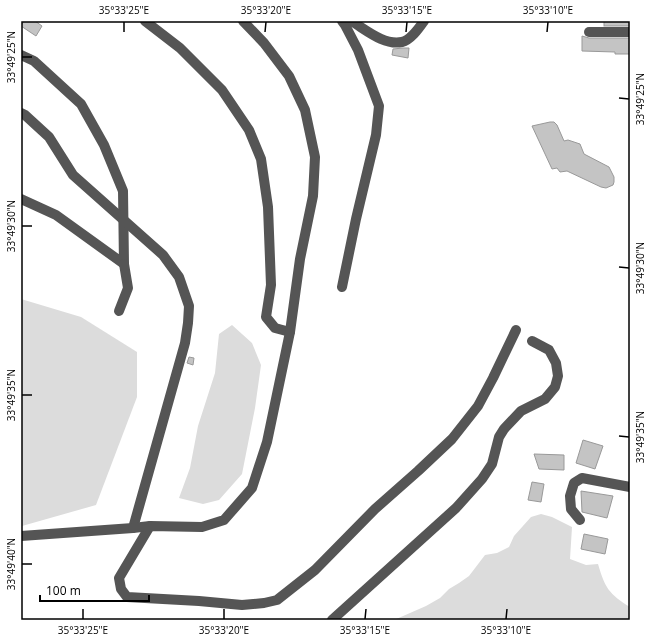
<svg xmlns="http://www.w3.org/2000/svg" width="651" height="641" font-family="'Open Sans',sans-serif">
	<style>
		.green { fill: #dcdcdc }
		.building { fill: #c4c4c4; stroke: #999 }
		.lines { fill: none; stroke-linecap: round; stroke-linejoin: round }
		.minor { stroke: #555; stroke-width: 10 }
		.ticks { fill: none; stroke: #000; stroke-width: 1.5 }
		.neatline { fill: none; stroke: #000; stroke-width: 1.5 }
		.ticks-label { font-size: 10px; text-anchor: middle; fill: #000 }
	</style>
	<rect width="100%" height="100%" fill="#fff"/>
	<g class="green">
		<path d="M21,299l60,18 56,35v45l-41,108 -74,21h-1z"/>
		<path d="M232,325l20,18 9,22 -6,43 -13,66 -23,26 -16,4 -24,-6 11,-30 8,-42 17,-53 4,-39z"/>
		<path d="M541,514l11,3 20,10 -2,32 16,6 12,-1c7,24 11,30 32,43v13h-236l32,-14 14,-8 9,-9 10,-6 10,-7 16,-21 12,-2 12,-6 5,-11 17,-19z"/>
	</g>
	<g class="building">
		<path d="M24,21h11l7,5 -6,10 -15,-10z"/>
		<rect x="604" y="21" width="26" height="5"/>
		<path d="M582,36l7,2h41v16h-15v-2l-33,-1z"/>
		<path d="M403,48h6l-1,10 -16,-3 1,-6z"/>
		<path d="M550,122h4l3,3 7,16 4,-1 12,4 4,10 25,13 5,10v5l-1,3 -7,3 -5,-1 -34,-16 -7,1 -3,-4 -5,1 -20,-43z"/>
		<path d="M189,357l5,1 -1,7 -6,-2z"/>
		<path d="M583,440l20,6 -8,23 -19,-6z"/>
		<path d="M534,454l30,1v15l-25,-1z"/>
		<path d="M532,482l12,2 -3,18 -13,-2z"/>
		<path d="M581,491l32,5 -6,22 -25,-6z"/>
		<path d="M584,534l24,5 -3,15 -24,-5z"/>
	</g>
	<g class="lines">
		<g class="minor">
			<path d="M145,21l35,27 42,42 27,40 12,29 7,48 3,78 -5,32 9,11 15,4"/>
			<path d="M342,21l3,4 13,25 21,56 -3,29 -20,84 -14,68"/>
			<path d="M351,21c14,8 33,25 51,21 9,-2 17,-14 22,-21"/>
			<path d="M589,32h41"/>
			<path d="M21,55l13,6 47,43 23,41 19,46 1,73 -68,-49 -35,-16"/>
			<path d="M21,113l4,2 24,22 24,38 90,80 16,22 10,29 -1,17 -3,20 -52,185 -112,8"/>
			<path d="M119,311l9,-23 -4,-24"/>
			<path d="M580,520l-9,-11 -1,-13 4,-13 8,-5 48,9"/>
			<path d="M150,526l-31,52 2,11 6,8 72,4 43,4 22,-2 13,-3 38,-30 60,-61 43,-38 34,-32 26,-33 15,-28 23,-48"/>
			<path d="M133,528l17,-2 52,1 22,-7 28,-32 15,-46 23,-110 10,-73 13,-63 2,-39 -10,-47 -16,-34 -25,-33 -21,-22"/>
			<path d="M332,620l124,-112 26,-29 10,-15 7,-27 5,-8 17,-18 24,-12 10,-12 3,-11 -2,-13 -7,-13 -17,-9"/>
		</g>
	</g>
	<path class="ticks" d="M124,32v-10M265,32l1,-10M406,32l1,-10M547,32l1,-10M22,57h10M619,98l10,1M22,226h10M619,267l10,1M22,395h10M619,436l10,1M22,564h10M83,619v-10M224,619v-10M365,619l1,-10M506,619l1,-10"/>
	<rect width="651" height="641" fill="none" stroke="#ffffff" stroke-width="44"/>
	<path d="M40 595v6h109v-6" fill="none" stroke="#000000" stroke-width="2"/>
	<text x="46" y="595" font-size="12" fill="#000000" stroke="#ffffff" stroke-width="3" paint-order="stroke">100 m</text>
	<rect x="22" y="22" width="607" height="597" class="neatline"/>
	<g class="ticks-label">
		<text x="124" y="14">35°33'25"E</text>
		<text x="266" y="14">35°33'20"E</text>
		<text x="407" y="14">35°33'15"E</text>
		<text x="548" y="14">35°33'10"E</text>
		<text transform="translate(11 57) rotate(-90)" y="4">33°49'25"N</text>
		<text transform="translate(640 99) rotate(-90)" y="4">33°49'25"N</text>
		<text transform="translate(11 226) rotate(-90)" y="4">33°49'30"N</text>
		<text transform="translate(640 268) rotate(-90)" y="4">33°49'30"N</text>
		<text transform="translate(11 395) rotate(-90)" y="4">33°49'35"N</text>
		<text transform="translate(640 437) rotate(-90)" y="4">33°49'35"N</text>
		<text transform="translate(11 564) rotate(-90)" y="4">33°49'40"N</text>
		<text x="83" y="634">35°33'25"E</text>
		<text x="224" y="634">35°33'20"E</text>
		<text x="365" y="634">35°33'15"E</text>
		<text x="506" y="634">35°33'10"E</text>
	</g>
</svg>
